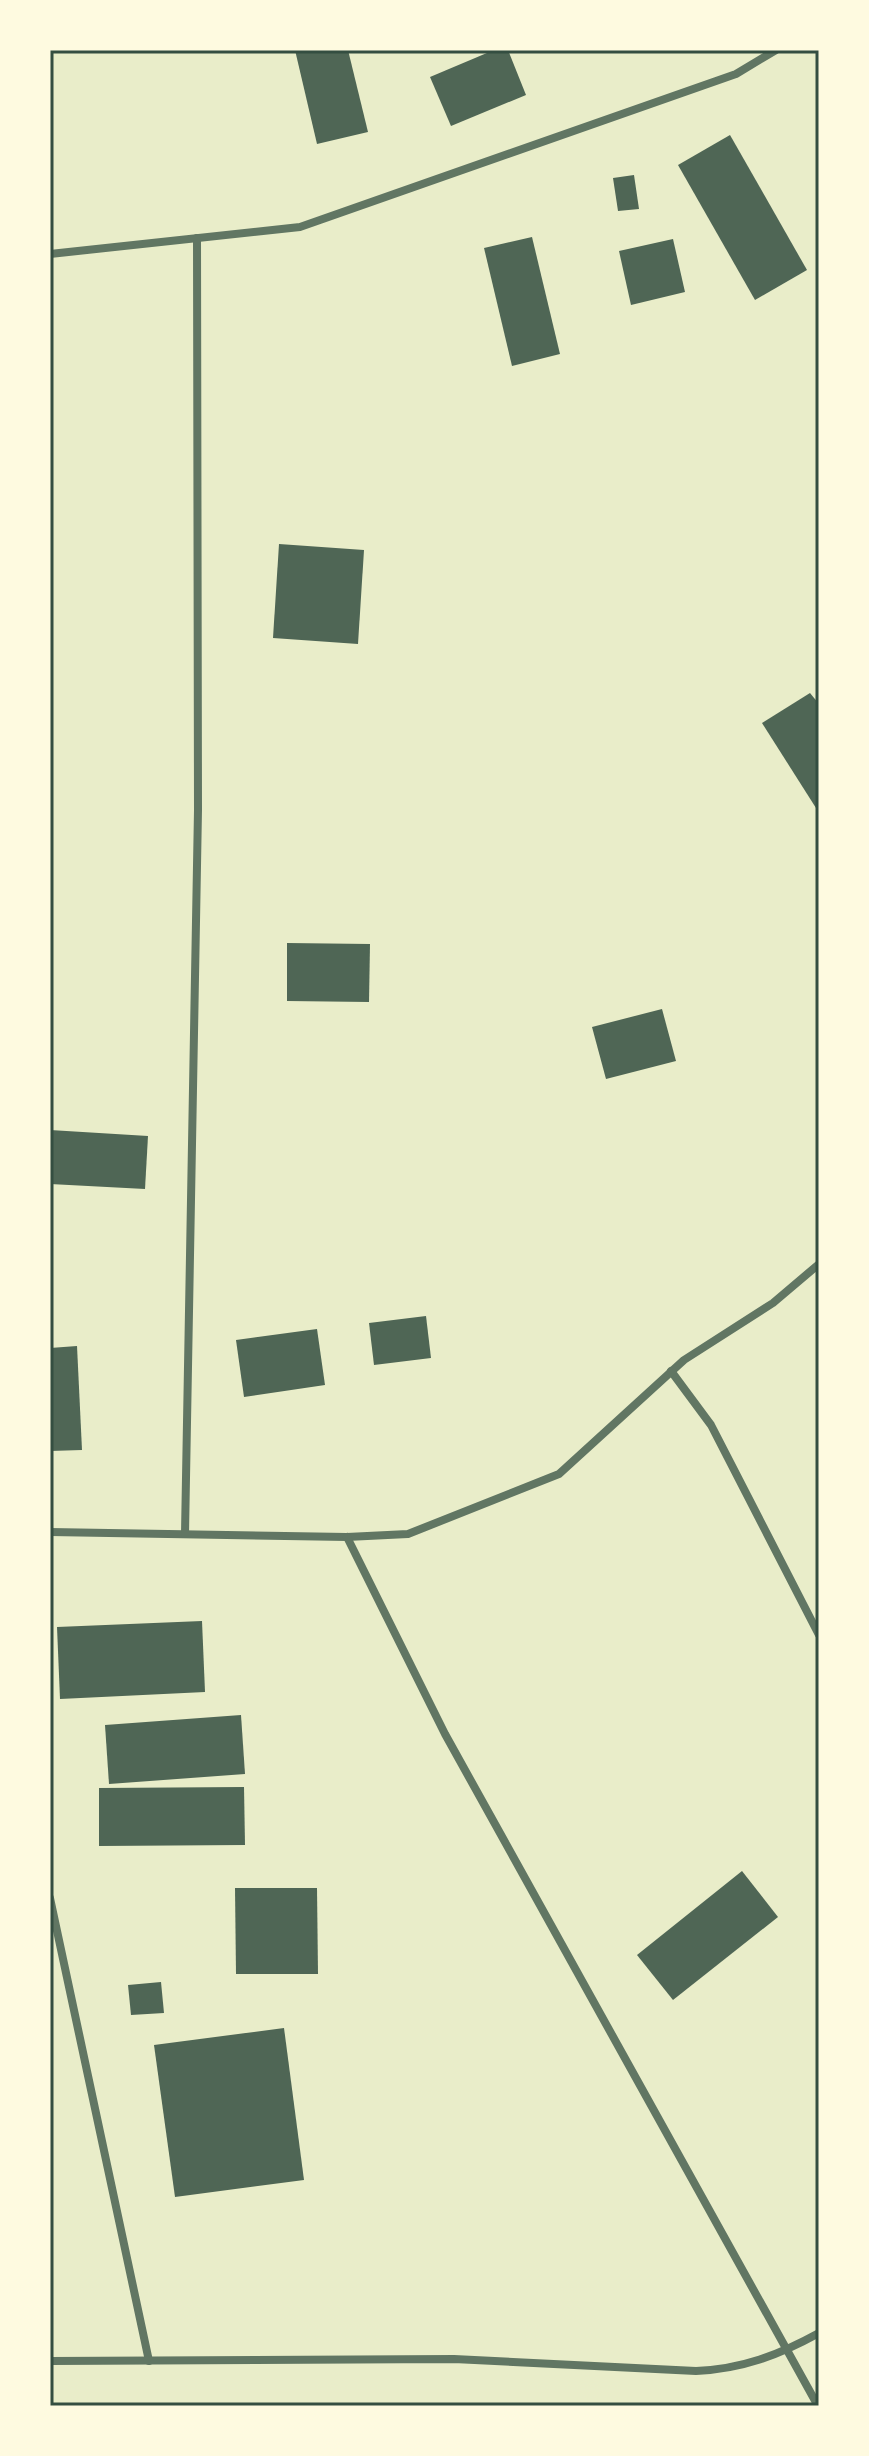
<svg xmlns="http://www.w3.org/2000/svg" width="869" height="2456" font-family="'Archivo Narrow',sans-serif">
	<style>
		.building { fill: #4f6655 }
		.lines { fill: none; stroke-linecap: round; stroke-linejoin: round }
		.minor { stroke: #617663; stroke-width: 8 }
		.neatline { fill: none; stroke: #344e41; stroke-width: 3 }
	</style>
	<rect width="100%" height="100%" fill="#e9edc9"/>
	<g class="building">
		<path d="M295,50h53l20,82 -51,12z"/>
		<path d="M494,50h14l18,45 -75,31 -21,-49z"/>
		<path d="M730,135l77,135 -52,30 -77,-135z"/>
		<path d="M634,175l5,34 -21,2 -5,-33z"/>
		<path d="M532,237l28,117 -48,12 -28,-118z"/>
		<path d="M673,239l12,53 -54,13 -12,-54z"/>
		<path d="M279,544l85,6 -6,94 -85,-6z"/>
		<path d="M810,693l9,11v102l-3,2 -54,-85z"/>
		<path d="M287,943l83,1 -1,58 -82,-1z"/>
		<path d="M662,1009l14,52 -70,18 -14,-52z"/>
		<path d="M50,1130l98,6 -3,53 -95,-5z"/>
		<path d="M426,1316l5,42 -57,7 -5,-42z"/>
		<path d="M317,1329l8,56 -81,12 -8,-57z"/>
		<path d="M77,1346l5,104 -32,1v-103z"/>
		<path d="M202,1621l3,71 -145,7 -3,-72z"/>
		<path d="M241,1715l4,59 -136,10 -4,-59z"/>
		<path d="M244,1787l1,58 -146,1v-58z"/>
		<path d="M742,1871l36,46 -105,83 -36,-45z"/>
		<path d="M235,1888h82l1,86h-82z"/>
		<path d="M161,1982l3,31 -33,2 -3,-30z"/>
		<path d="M284,2028l20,152 -129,17 -21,-152z"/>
	</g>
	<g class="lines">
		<g class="minor">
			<path d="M50,254l250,-27 436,-153 40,-24"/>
			<path d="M671,1371l40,54 108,210"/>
			<path d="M50,1532l297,5 61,-3 151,-60 125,-114 89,-57 46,-39"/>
			<path d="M185,1534l13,-724 -1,-572"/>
			<path d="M347,1537l98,197 373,672"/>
			<path d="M50,1898l99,463"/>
			<path d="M50,2361l404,-2 242,12c46,-2 83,-16 123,-38"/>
		</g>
	</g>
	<rect width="869" height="2456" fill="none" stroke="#fefae0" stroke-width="104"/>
	<rect x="52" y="52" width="765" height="2352" class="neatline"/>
</svg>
